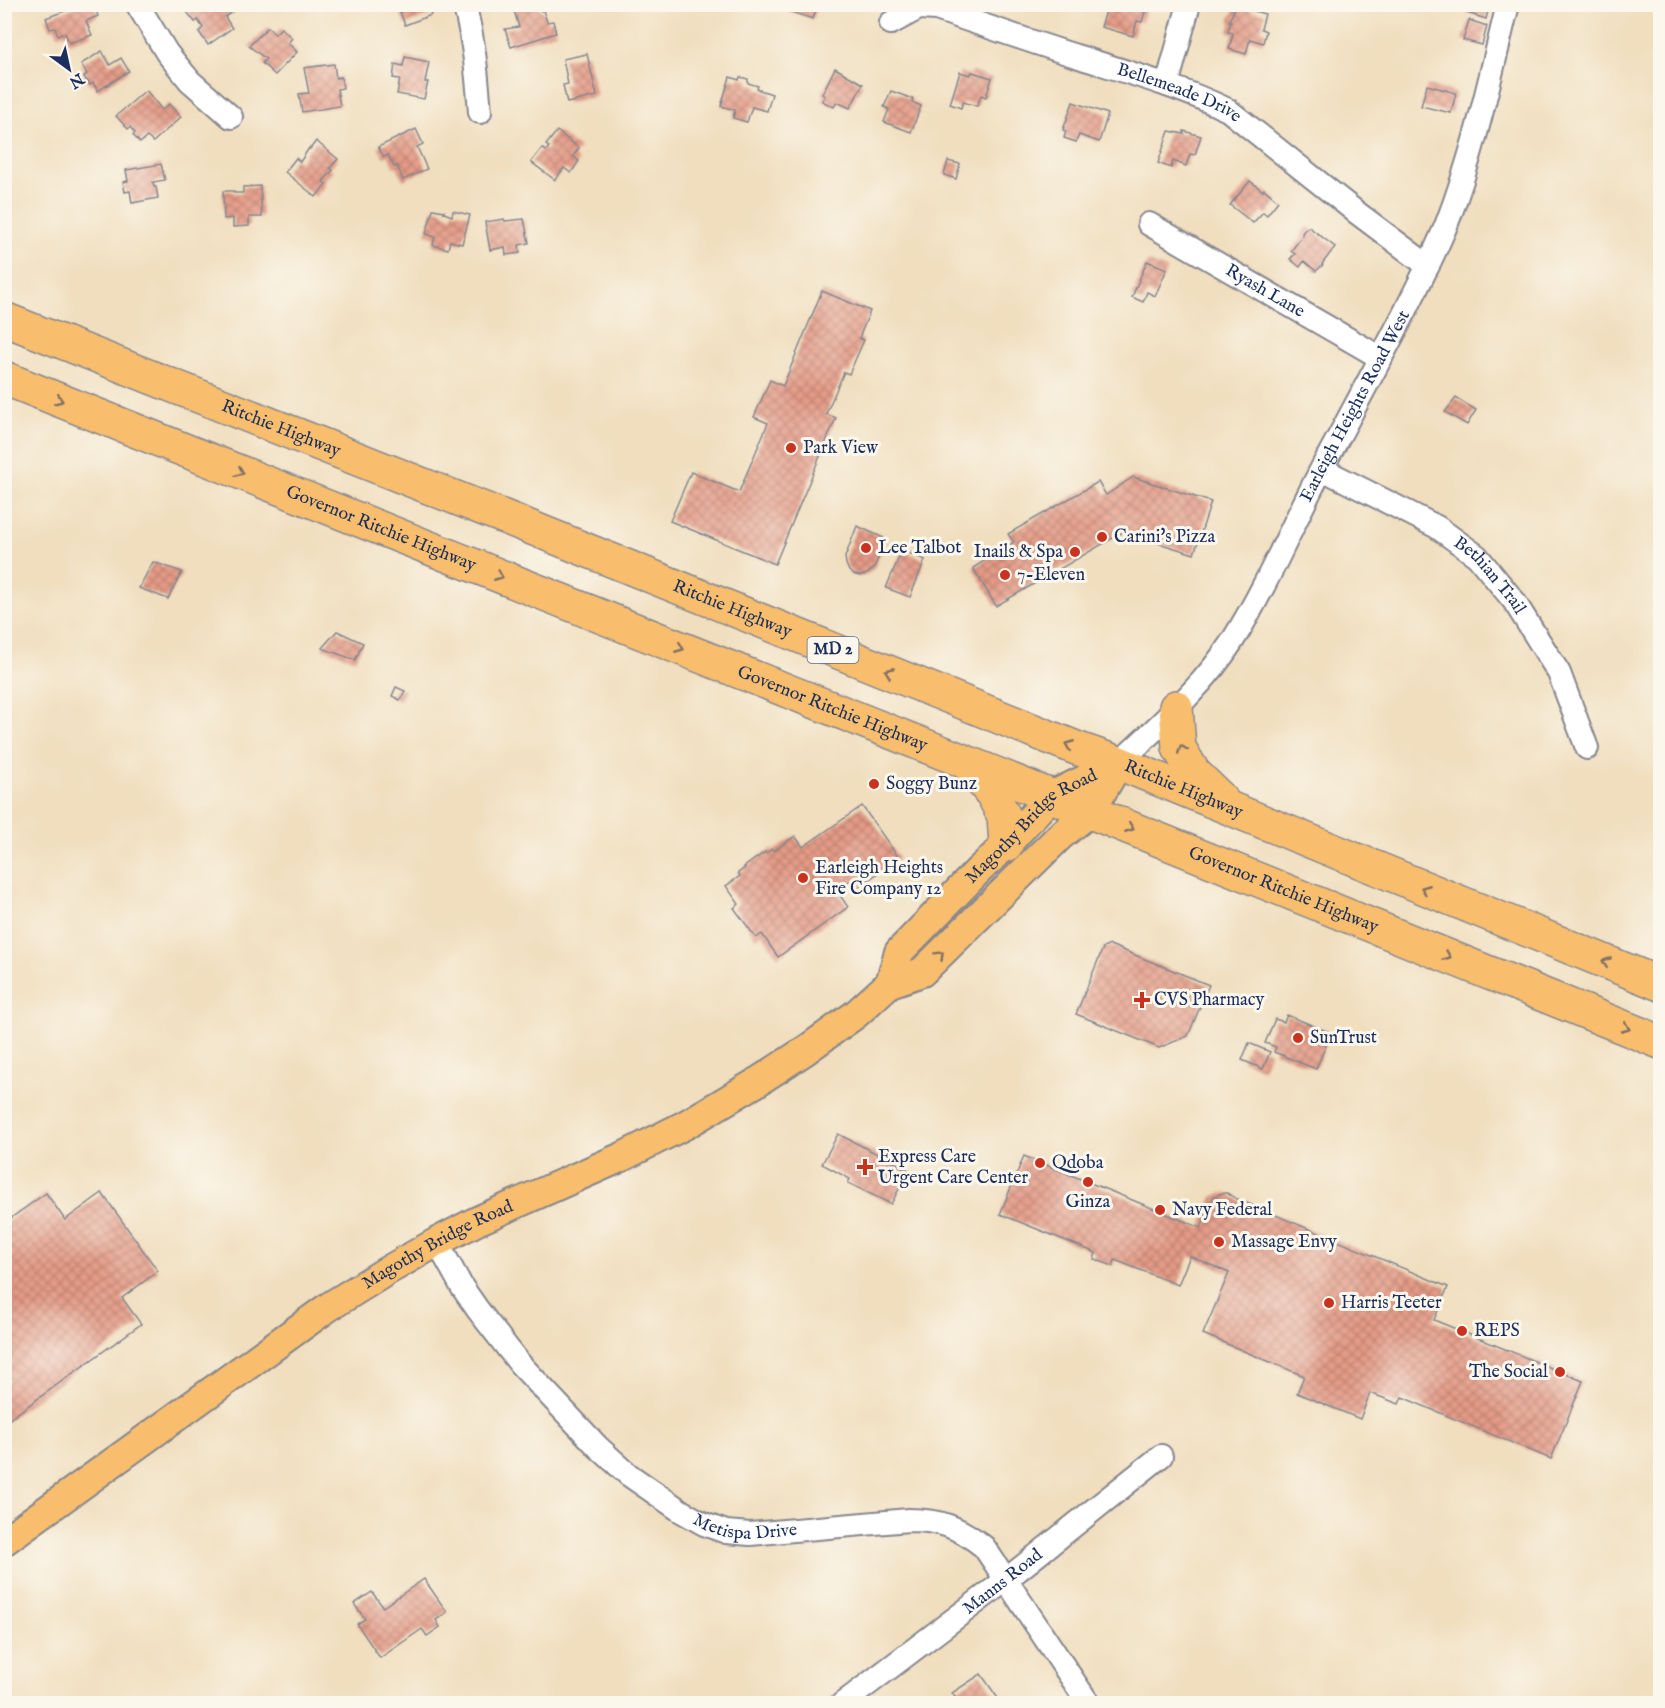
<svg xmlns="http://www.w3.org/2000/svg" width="1665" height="1708" font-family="'IM FELL English',serif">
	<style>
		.building { fill: url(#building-cross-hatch) }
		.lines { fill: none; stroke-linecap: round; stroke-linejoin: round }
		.minor-casing { stroke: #86868e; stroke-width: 26 }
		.major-casing { stroke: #86868e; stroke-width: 32 }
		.highway-casing { stroke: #86868e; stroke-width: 36 }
		.minor { stroke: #fff; stroke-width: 22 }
		.major { stroke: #f9be6d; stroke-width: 28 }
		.highway { stroke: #f9be6d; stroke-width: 33 }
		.oneway { stroke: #7f6f65 }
		.poi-dot { fill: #c8321e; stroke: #fbf7ec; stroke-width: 2 }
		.labels { text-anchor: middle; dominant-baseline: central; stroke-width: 6; stroke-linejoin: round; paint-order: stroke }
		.shield { fill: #fbf7ec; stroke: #5e6b89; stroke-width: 1.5 }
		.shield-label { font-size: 16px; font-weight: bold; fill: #1b2f5e }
		.street-label { font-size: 18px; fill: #1b2f5e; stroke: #fbf7ec }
		.poi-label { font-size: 18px; fill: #1b2f5e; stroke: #fbf7ec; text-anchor: start }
	</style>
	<defs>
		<pattern id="building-cross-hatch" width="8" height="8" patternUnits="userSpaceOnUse" patternTransform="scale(1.5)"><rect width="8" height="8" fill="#e59b86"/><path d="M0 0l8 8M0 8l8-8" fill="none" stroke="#b97f71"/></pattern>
	</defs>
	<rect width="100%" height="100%" fill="#fbf7ec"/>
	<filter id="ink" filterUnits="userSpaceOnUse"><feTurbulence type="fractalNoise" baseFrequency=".0167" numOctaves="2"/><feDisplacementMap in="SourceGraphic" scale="12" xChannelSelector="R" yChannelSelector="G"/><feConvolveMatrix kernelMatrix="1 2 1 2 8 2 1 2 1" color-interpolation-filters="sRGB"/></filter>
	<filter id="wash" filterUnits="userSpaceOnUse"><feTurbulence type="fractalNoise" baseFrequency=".008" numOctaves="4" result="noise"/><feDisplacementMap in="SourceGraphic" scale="24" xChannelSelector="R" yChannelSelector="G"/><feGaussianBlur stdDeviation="1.35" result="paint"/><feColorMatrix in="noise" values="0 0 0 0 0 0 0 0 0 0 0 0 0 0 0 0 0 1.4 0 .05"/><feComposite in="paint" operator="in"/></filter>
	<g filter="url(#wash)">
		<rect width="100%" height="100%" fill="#f0debe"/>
		<g id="blocks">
			<g class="building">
				<path d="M83,4h11l4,12 -12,5 6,14 -23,8 -4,-10 -7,2 -3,-7 -5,1 -4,-11z"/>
				<path d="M198,4h29l5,8 -7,5 7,11 -24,17 -9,-13 4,-4 -5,-8 -3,2 -8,-10z"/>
				<path d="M397,4h30l4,11 -26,10z"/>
				<path d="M512,4h27l2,7 2,-1 4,12 6,-1 3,12 -45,14 -6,-18 14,-2z"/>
				<path d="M787,4h28l-1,5 2,1 -3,9 -28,-9z"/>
				<path d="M1470,4h20l-4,15 -19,-6z"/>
				<path d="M1108,5h39l-5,17 -5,-1 -4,15 -32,-9z"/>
				<path d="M1236,6l29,8 -4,15 5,2 -3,12 -13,-4 -4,15 -17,-5 4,-16 -5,-1 3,-11h-2z"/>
				<path d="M1469,20l18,6 -5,19 -19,-5z"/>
				<path d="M268,27l7,7 6,-6 11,10 -4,5 9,9 -22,23 -13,-12 4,-4 -17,-13z"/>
				<path d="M102,51l8,14 11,-7 8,13 -31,20 -5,-8 -3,2 -6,-8 3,-3 -6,-10z"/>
				<path d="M587,54l10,42 -30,7 -4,-18 5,-1 -5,-25z"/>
				<path d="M405,57l24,5 -4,20h3l-4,17 -27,-5 3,-15 -7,-1 2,-14 8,2z"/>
				<path d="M334,64l2,14 5,-1 2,11 -6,1 3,17 -38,6 -3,-18 10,-1 -5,-25z"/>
				<path d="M835,68l28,16 -13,24 -13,-6 -3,5 -12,-6 3,-5 -3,-2z"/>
				<path d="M960,72l10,3 2,-3 20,6 -6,19 -5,-2 -4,11 -14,-4 -2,6 -11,-4z"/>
				<path d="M730,77l9,3 1,-3 8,2v4l10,3 -1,3 15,5 -5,17 -15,-4 -5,15 -14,-4 2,-8 -14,-4z"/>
				<path d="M1427,85l29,8 -5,20 -30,-7z"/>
				<path d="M146,90l16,20 7,-6 12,13 -28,25 -6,-5 -7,6 -7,-8 2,-2 -5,-6 -2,2 -12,-13z"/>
				<path d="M891,91l22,8 -1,3 9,4 -10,26 -27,-10 5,-13 -5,-2z"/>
				<path d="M1073,102l35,12 -9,28 -20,-7 -3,7 -12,-4 2,-7 -3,-1z"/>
				<path d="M416,129l7,15 -6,3 10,22 -24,11 -6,-14 -3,1 -6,-12 -4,2 -6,-10z"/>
				<path d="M557,131l22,17 -6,8 6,5 -8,12 -7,-5 -9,12 -24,-18 11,-14 4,3 3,-4 -3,-2z"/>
				<path d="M1169,131l15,3v-3l17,5 -6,19 -5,-1 -4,12 -13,-5 -2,7 -13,-5z"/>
				<path d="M316,141l22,18 -8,9 3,2 -10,12 3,2 -10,13 -31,-25 11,-14 4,4 9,-14 1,1z"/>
				<path d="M948,161l12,3 -4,15 -12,-4z"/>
				<path d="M161,164l4,16 -12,2 1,5h2l2,11 -26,5 -2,-12 -5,1 -2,-10 5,-1 -2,-11z"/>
				<path d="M1250,181l13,10 1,-2 14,12 -11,14 -4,-3 -10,11 -23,-18z"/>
				<path d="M260,186l2,31h-13v9l-16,1v-9l-9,1 -1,-28h11v2h9v-6z"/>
				<path d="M433,209l11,2v2l8,3 1,-5 17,4 -8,29 -12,-3 -2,8 -15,-4 2,-8 -9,-3z"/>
				<path d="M504,219l1,2 19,-2 5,24 -10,2 1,8 -14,2 -1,-8 -15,3 -5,-28z"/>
				<path d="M1309,227l26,20 -13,17 1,1 -7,6 -12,-10 -4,6 -10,-8 5,-5 -4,-3 12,-16 -1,-2 3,-4z"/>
				<path d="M1147,261l20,8 -12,27 -8,-4 -4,10 -11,-5z"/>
				<path d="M822,291l48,20 -11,27 5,2 -15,34 -5,-2 -18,42 10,4 -61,146 -105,-43 21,-49 48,20 29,-69 -14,-6 16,-37 13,6z"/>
				<path d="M1456,398l20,12 -9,15 -22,-13z"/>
				<path d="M1133,477l78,25 -17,52 -71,-22 -127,74 -23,-38 41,-26 -6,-8 90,-52 8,13z"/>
				<path d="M857,526l29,13 -12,29 -7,6 -7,2 -5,-1 -6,-4 -3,-7 -1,-7z"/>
				<path d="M902,550l23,10 -15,37 -24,-9z"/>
				<path d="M153,562l29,10 -14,27 -29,-11z"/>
				<path d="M337,631l26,12 -8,17 -33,-12z"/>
				<path d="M396,687l9,4 -5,9 -8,-4z"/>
				<path d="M862,806l37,52 -43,31 -6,-8 -13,10 11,16 -70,50 -16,-23 -6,4 -22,-30 5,-4 -13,-18 14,-10 -2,-3 7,-5 -1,-1 21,-15 1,1 6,-4 2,2 21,-15 8,11z"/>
				<path d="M1110,945l99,40 -21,51 -29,12 -83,-34 27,-66z"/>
				<path d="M1287,1015l44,18 -15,36 -42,-17 2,-5 -11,-4 10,-24 9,3z"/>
				<path d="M1249,1043l21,9 -7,17 -21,-9z"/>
				<path d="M838,1134l71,36 -18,34 -43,-21 2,-4 -28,-15z"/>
				<path d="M1024,1156l177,72 12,-31 9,-4h5l8,5 213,89 -14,33 149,61 -32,78 -149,-62 -3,7 -29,-11 -10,26 -63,-26 7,-17 -101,-42 26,-61 -39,-17 -12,29 -63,-25 -2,6 -19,-7 2,-6 -96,-39z"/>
				<path d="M46,1193l19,27 37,-27 56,78 -36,27 19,26 -137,99v-200z"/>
				<path d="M424,1579l23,33 -11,8 4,7 -13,9 -5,-7 -42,29 -23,-34 8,-5 -11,-15 18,-12 11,15z"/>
				<path d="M981,1674l21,30h-42l-8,-11z"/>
			</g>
		</g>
	</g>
	<g filter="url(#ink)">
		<use href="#blocks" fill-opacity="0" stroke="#86868e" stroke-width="1.5"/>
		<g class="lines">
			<g class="minor-casing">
				<g id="minor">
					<path d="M137,4l30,49 23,28 41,36"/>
					<path d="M464,4c10,36 13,71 16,108"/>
					<path id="s1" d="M891,23l28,-15 17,1c47,16 93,32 140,47 51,16 104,31 152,54l128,102 72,54"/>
					<path d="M1167,85l22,-81"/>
					<path id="s2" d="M1149,224l232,134"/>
					<path id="s3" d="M1322,469l115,58 40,29 37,45 45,72 28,75"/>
					<path id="s4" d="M1119,763c39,-37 85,-77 114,-123 34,-54 60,-117 90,-174 28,-52 56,-104 83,-156 14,-29 29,-57 41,-87 27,-70 43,-145 61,-219"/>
					<path id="s5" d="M437,1242l25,45 16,23 42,54 78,83 31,28 52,36 23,13 22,8 24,2 159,-14c31,0 50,7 75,27l105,157"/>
					<path id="s6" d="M842,1704l165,-125 154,-123"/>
				</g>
			</g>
			<g class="major-casing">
				<g id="major">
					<path id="s7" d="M890,983l9,-31 80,-82 27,-25 45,-49 68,-33"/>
					<path id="s8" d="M4,1541l323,-233 58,-36 52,-30 40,-21 145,-64 63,-32 69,-41 52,-34 50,-36 34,-31 32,-11 138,-136 30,-24 29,-49"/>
				</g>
			</g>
			<g class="highway-casing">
				<g id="highway">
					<path id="s9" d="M4,319l518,205 554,224 43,15 541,221"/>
					<path id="s10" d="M4,378l1047,418 609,246"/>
					<path d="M1176,707l3,41 15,25 27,26"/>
					<path d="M968,764l25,31 11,21 2,29"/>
				</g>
			</g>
			<use href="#minor" class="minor"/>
			<use href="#major" class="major"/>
			<use href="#highway" class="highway"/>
		</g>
		<defs><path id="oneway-chevron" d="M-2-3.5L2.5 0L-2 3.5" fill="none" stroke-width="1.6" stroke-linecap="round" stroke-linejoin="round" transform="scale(1.5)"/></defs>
		<g class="oneway">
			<use href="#oneway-chevron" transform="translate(59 400) rotate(22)"/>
			<use href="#oneway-chevron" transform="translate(240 472) rotate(22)"/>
			<use href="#oneway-chevron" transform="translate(499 576) rotate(22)"/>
			<use href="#oneway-chevron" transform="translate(680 648) rotate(22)"/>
			<use href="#oneway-chevron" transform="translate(889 672) rotate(-158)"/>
			<use href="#oneway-chevron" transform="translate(1069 745) rotate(-158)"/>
			<use href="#oneway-chevron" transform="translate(1182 749) rotate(-110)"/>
			<use href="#oneway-chevron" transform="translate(1130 828) rotate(22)"/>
			<use href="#oneway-chevron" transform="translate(1425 889) rotate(-158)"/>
			<use href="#oneway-chevron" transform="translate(940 955) rotate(-45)"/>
			<use href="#oneway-chevron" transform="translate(1447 956) rotate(22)"/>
			<use href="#oneway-chevron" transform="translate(1606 962) rotate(-158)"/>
			<use href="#oneway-chevron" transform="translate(1626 1028) rotate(22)"/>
		</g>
	</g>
	<g class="poi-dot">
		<circle cx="791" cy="448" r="6"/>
		<circle cx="1102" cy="537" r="6"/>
		<circle cx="866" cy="548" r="6"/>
		<circle cx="1075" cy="552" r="6"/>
		<circle cx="1005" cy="575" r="6"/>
		<circle cx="874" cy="784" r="6"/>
		<circle cx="803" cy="878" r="6"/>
		<path d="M1139 991h6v6h6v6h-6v6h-6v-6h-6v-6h6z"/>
		<circle cx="1298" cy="1038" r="6"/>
		<circle cx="1040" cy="1163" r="6"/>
		<path d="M862 1158h6v6h6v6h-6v6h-6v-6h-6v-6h6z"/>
		<circle cx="1088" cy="1182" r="6"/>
		<circle cx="1160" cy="1210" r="6"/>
		<circle cx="1219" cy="1242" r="6"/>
		<circle cx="1329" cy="1303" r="6"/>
		<circle cx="1462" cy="1331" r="6"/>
		<circle cx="1560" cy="1372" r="6"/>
	</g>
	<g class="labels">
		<rect class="shield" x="807.5" y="637" width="51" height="26" rx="4.5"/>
		<g class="shield-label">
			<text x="833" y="650">MD 2</text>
		</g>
		<g class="street-label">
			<text stroke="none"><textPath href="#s1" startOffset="306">Bellemeade Drive</textPath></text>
			<text stroke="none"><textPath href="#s2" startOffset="134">Ryash Lane</textPath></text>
			<text stroke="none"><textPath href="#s4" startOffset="432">Earleigh Heights Road West</textPath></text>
			<text stroke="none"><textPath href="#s9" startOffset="298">Ritchie Highway</textPath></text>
			<text stroke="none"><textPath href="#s10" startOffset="406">Governor Ritchie Highway</textPath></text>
			<text stroke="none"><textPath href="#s3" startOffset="201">Bethian Trail</textPath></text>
			<text stroke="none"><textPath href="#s9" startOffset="784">Ritchie Highway</textPath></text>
			<text stroke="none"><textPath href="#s10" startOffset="892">Governor Ritchie Highway</textPath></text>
			<text stroke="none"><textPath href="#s9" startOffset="1270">Ritchie Highway</textPath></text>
			<text stroke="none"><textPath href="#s7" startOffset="216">Magothy Bridge Road</textPath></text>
			<text stroke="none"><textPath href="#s10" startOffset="1378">Governor Ritchie Highway</textPath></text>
			<text stroke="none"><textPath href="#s8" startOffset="526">Magothy Bridge Road</textPath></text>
			<text stroke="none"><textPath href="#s5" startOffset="435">Metispa Drive</textPath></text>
			<text stroke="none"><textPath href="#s6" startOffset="202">Manns Road</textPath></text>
		</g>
		<g class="poi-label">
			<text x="803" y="448">Park View</text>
			<text x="1114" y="537">Carini's Pizza</text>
			<text x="878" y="548">Lee Talbot</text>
			<text x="1063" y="552" text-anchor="end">Inails &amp; Spa</text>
			<text x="1017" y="575">7-Eleven</text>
			<text x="886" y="784">Soggy Bunz</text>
			<text x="815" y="868">Earleigh Heights<tspan x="815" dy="21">Fire Company 12</tspan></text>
			<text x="1154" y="1000">CVS Pharmacy</text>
			<text x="1310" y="1038">SunTrust</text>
			<text x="878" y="1157">Express Care<tspan x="878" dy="21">Urgent Care Center</tspan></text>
			<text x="1052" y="1163">Qdoba</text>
			<text x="1088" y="1202" text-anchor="middle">Ginza</text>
			<text x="1172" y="1210">Navy Federal</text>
			<text x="1231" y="1242">Massage Envy</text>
			<text x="1341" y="1303">Harris Teeter</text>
			<text x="1474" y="1331">REPS</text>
			<text x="1548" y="1372" text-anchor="end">The Social</text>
		</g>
	</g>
	<rect width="1665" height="1708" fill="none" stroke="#fbf7ec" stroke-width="24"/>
	<g transform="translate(69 69) rotate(147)" stroke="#fbf7ec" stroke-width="4.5" paint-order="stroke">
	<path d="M0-4.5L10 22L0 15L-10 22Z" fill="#1b2f5e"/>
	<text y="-9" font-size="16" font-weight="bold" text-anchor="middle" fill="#1b2f5e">N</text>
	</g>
</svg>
